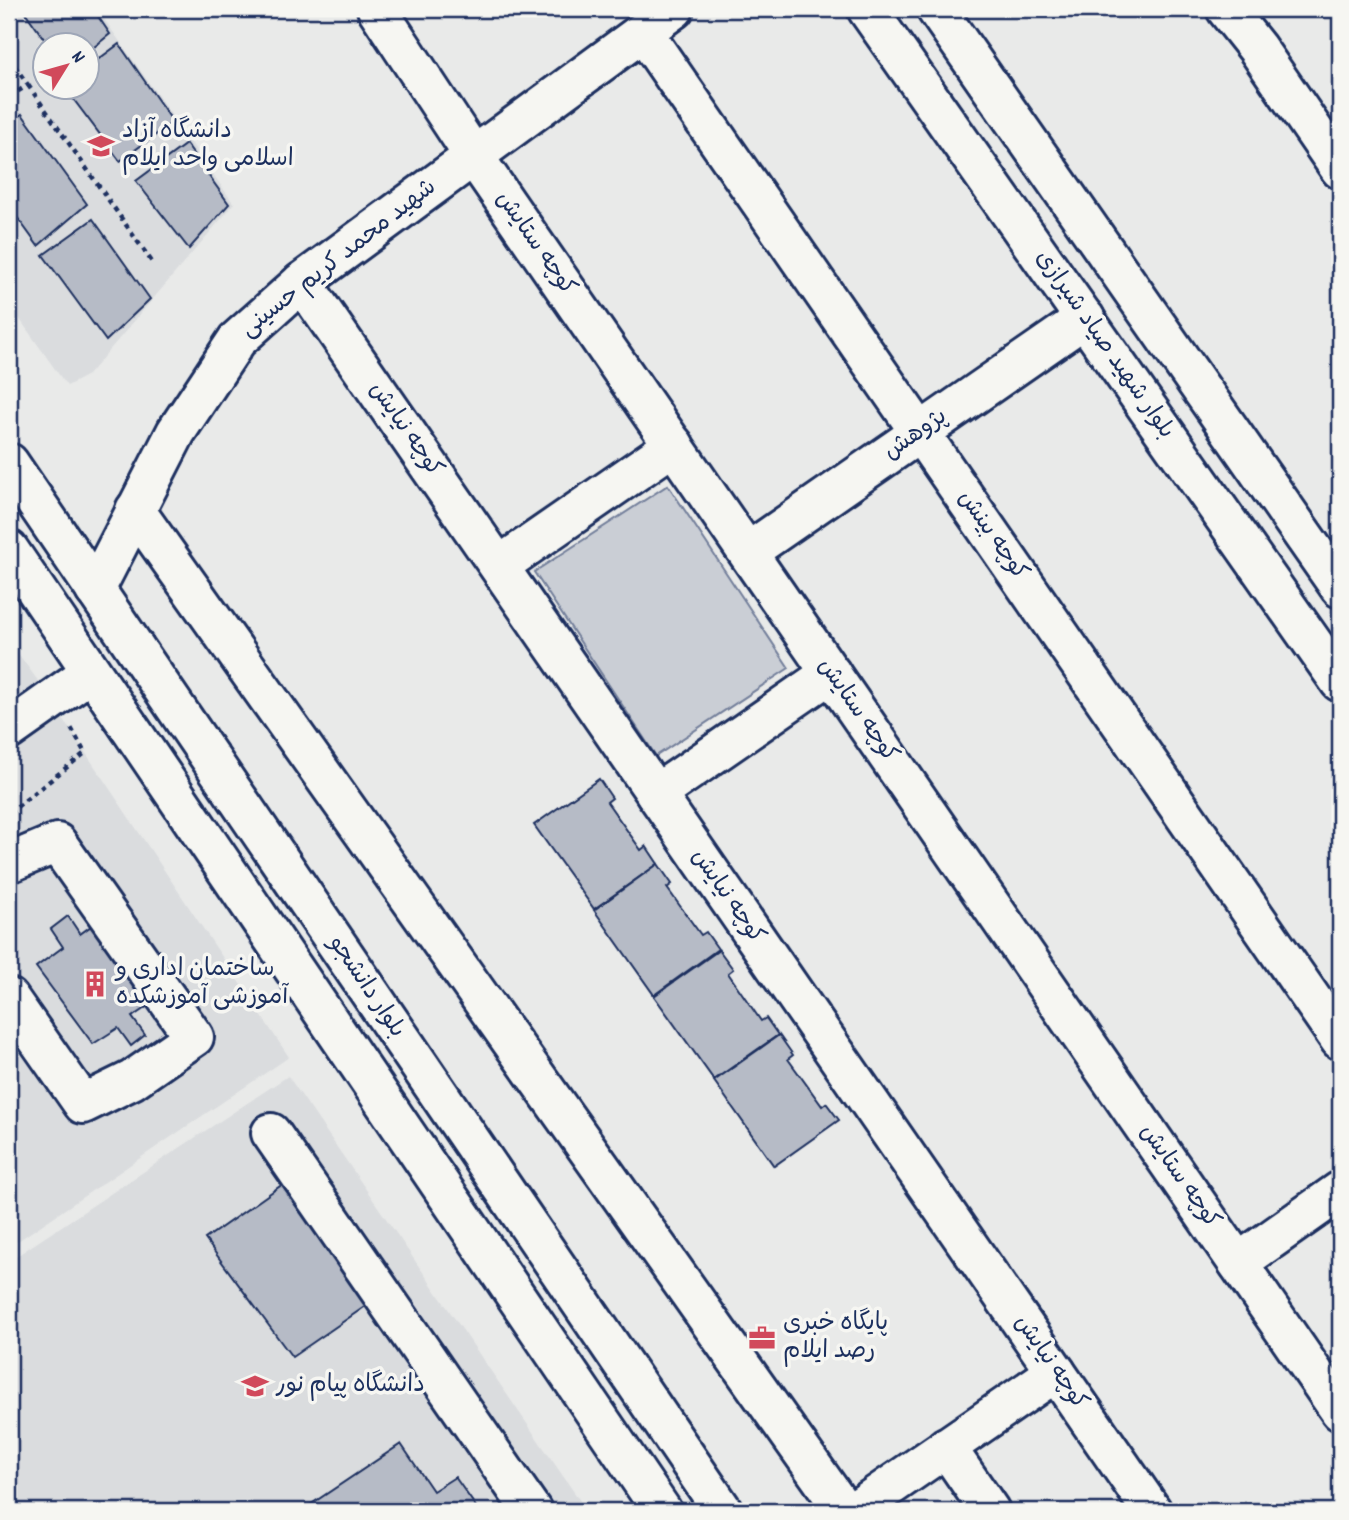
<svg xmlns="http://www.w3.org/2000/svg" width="1349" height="1520" font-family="Dekko,'Playpen Sans Arabic',sans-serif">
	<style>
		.built { fill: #dadcde; fill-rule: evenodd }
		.green { fill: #caced5; stroke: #727e9a; stroke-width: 2 }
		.building { fill: #b6bbc6; stroke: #1b2f5e; stroke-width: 2 }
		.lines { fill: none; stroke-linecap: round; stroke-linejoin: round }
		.minor-casing { stroke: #1b2f5e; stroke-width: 44 }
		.major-casing { stroke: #1b2f5e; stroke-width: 44 }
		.path { stroke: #1b2f5e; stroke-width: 4.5; stroke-dasharray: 5 5; stroke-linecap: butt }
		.minor { stroke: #f6f6f2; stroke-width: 38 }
		.major { stroke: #f6f6f2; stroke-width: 38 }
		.labels { text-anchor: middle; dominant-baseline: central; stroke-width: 7; stroke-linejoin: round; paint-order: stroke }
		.poi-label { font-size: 24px; fill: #1b2f5e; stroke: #f6f6f2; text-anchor: start }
		.street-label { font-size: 24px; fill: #1b2f5e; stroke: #f6f6f2 }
	</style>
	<rect width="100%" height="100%" fill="#e9eae9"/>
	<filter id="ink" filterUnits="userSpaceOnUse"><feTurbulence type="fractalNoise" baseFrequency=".0143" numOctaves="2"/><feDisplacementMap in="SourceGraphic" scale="14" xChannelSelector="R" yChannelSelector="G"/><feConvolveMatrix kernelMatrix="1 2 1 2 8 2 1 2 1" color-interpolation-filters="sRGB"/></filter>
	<g filter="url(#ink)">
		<g class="built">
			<path d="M9,9h88l137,195 -146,171 -21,11 -58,-82zM46,46h42v42h-42z"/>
			<path d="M9,641l32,44 -32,22z"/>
			<path d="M51,701l238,356 -280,190v-537z"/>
			<path d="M288,1076l299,435h-578v-250z"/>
		</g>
		<path class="green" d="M668,485l121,183 -133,88 -122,-184z"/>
		<g class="building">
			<path d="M23,9h70l17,25 -22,18v-6h-39z"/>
			<path d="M119,44l54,78 -53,39 -55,-73h23v-21z"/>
			<path d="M22,114l65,90 -49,42 -29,-40v-83z"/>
			<path d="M186,144l43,60 -40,45 -53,-68z"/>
			<path d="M93,219l57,80 -44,42 -63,-86z"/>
			<path d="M599,779l13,19 -5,4 34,48 5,-4 12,18 -64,45 -60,-84z"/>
			<path d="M658,864l14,20 -5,4 34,47 5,-3 12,17 -64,46 -60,-85z"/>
			<path d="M68,916l12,18 18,-13 56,81 -22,15 13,18 -14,11 -13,-18 -25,16 -57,-77 27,-20 -12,-18z"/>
			<path d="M719,950l14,19 -5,4 33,48 5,-3 12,17 -64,45 -60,-84z"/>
			<path d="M779,1035l14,20 -5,4 34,47 4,-3 13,17 -65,46 -60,-85z"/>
			<path d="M286,1182l87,119 -81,56 -87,-118z"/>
			<path d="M401,1444l32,47 22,-14 24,34h-178z"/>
		</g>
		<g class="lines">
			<g class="minor-casing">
				<g id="minor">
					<path d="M377,9l96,146 867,1256"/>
					<path d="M867,9l473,673"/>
					<path d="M936,9l404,579"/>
					<path d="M1226,9l31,39 83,121"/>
					<path d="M643,32l697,1008"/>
					<path d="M302,282l850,1229"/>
					<path d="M135,510l709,1001"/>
					<path d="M748,552l337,-234"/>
					<path d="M499,566l175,-121"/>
					<path d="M95,590l81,-158 61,-92 65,-58 372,-273"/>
					<path d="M9,730l82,-58"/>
					<path d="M656,794l175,-121"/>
					<path d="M9,863l48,-20 137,194 -62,43 -49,24 -74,-106"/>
					<path d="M271,1133l261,378"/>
					<path d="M1238,1263l102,-72"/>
					<path d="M946,1447l44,64"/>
					<path d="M854,1511l202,-139"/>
				</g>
			</g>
			<g class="major-casing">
				<g id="major">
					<path d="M9,463l714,1048"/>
					<path d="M9,550l653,961"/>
				</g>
			</g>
			<g class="path">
				<path d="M9,58l19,27 -19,12"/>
				<path d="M28,85l124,177"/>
				<path d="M9,813l76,-60 -15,-27"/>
			</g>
			<use href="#minor" class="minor"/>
			<use href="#major" class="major"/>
		</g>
	</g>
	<defs>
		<g id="university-bare" transform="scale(2.1)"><path d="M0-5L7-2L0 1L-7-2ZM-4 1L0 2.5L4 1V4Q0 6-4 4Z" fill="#d1495b" stroke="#f6f6f2" stroke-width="2.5" paint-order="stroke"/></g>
		<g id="building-bare" transform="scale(2.1)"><path d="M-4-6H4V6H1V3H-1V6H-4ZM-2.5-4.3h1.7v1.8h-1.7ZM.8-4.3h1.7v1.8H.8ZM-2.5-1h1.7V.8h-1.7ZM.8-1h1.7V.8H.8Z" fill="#d1495b" stroke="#f6f6f2" stroke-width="2.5" paint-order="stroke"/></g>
		<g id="office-bare" transform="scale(2.1)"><path d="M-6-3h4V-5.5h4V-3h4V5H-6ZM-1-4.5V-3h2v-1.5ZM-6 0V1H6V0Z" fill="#d1495b" stroke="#f6f6f2" stroke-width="2.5" paint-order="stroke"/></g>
	</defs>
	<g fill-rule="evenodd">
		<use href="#university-bare" x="101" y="146"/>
		<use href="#building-bare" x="95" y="984"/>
		<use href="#office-bare" x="762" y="1338"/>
		<use href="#university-bare" x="255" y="1386"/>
	</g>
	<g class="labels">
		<g class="poi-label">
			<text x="122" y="132">دانشگاه آزاد<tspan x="122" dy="28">اسلامی واحد ایلام</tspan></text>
			<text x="116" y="970">ساختمان اداری و<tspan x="116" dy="28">آموزشی آموزشکده</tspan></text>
			<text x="783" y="1324">پایگاه خبری<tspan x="783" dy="28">رصد ایلام</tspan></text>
			<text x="276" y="1386">دانشگاه پیام نور</text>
		</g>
		<g class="street-label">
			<text transform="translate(535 244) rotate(55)">کوچه ستایش</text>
			<text transform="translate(339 259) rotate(-38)">شهید محمد‌ کریم حسینی</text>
			<text transform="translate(1104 345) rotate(55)">بلوار شهید صیاد شیرازی</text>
			<text transform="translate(405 430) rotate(55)">كوچه نيايش</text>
			<text transform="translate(916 435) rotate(-35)">پژوهش</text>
			<text transform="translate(992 536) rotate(55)">کوچه بینش</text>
			<text transform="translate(857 711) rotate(55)">کوچه ستایش</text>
			<text transform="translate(727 897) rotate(55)">كوچه نيايش</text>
			<text transform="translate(366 987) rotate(56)">بلوار دانشجو</text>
			<text transform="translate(1179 1177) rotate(55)">کوچه ستایش</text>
			<text transform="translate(1050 1363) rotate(55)">كوچه نيايش</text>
		</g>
	</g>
	<rect width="1349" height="1520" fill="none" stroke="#f6f6f2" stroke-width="35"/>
	<rect x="18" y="18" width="1314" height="1485" fill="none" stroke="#1b2f5e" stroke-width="2.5" filter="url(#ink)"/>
	<g transform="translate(66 66) rotate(53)"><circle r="33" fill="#f6f6f2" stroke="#9ea6b7" stroke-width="2"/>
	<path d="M0-5L12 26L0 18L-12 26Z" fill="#d1495b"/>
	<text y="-10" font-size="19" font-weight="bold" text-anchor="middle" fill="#1b2f5e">N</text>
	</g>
</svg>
